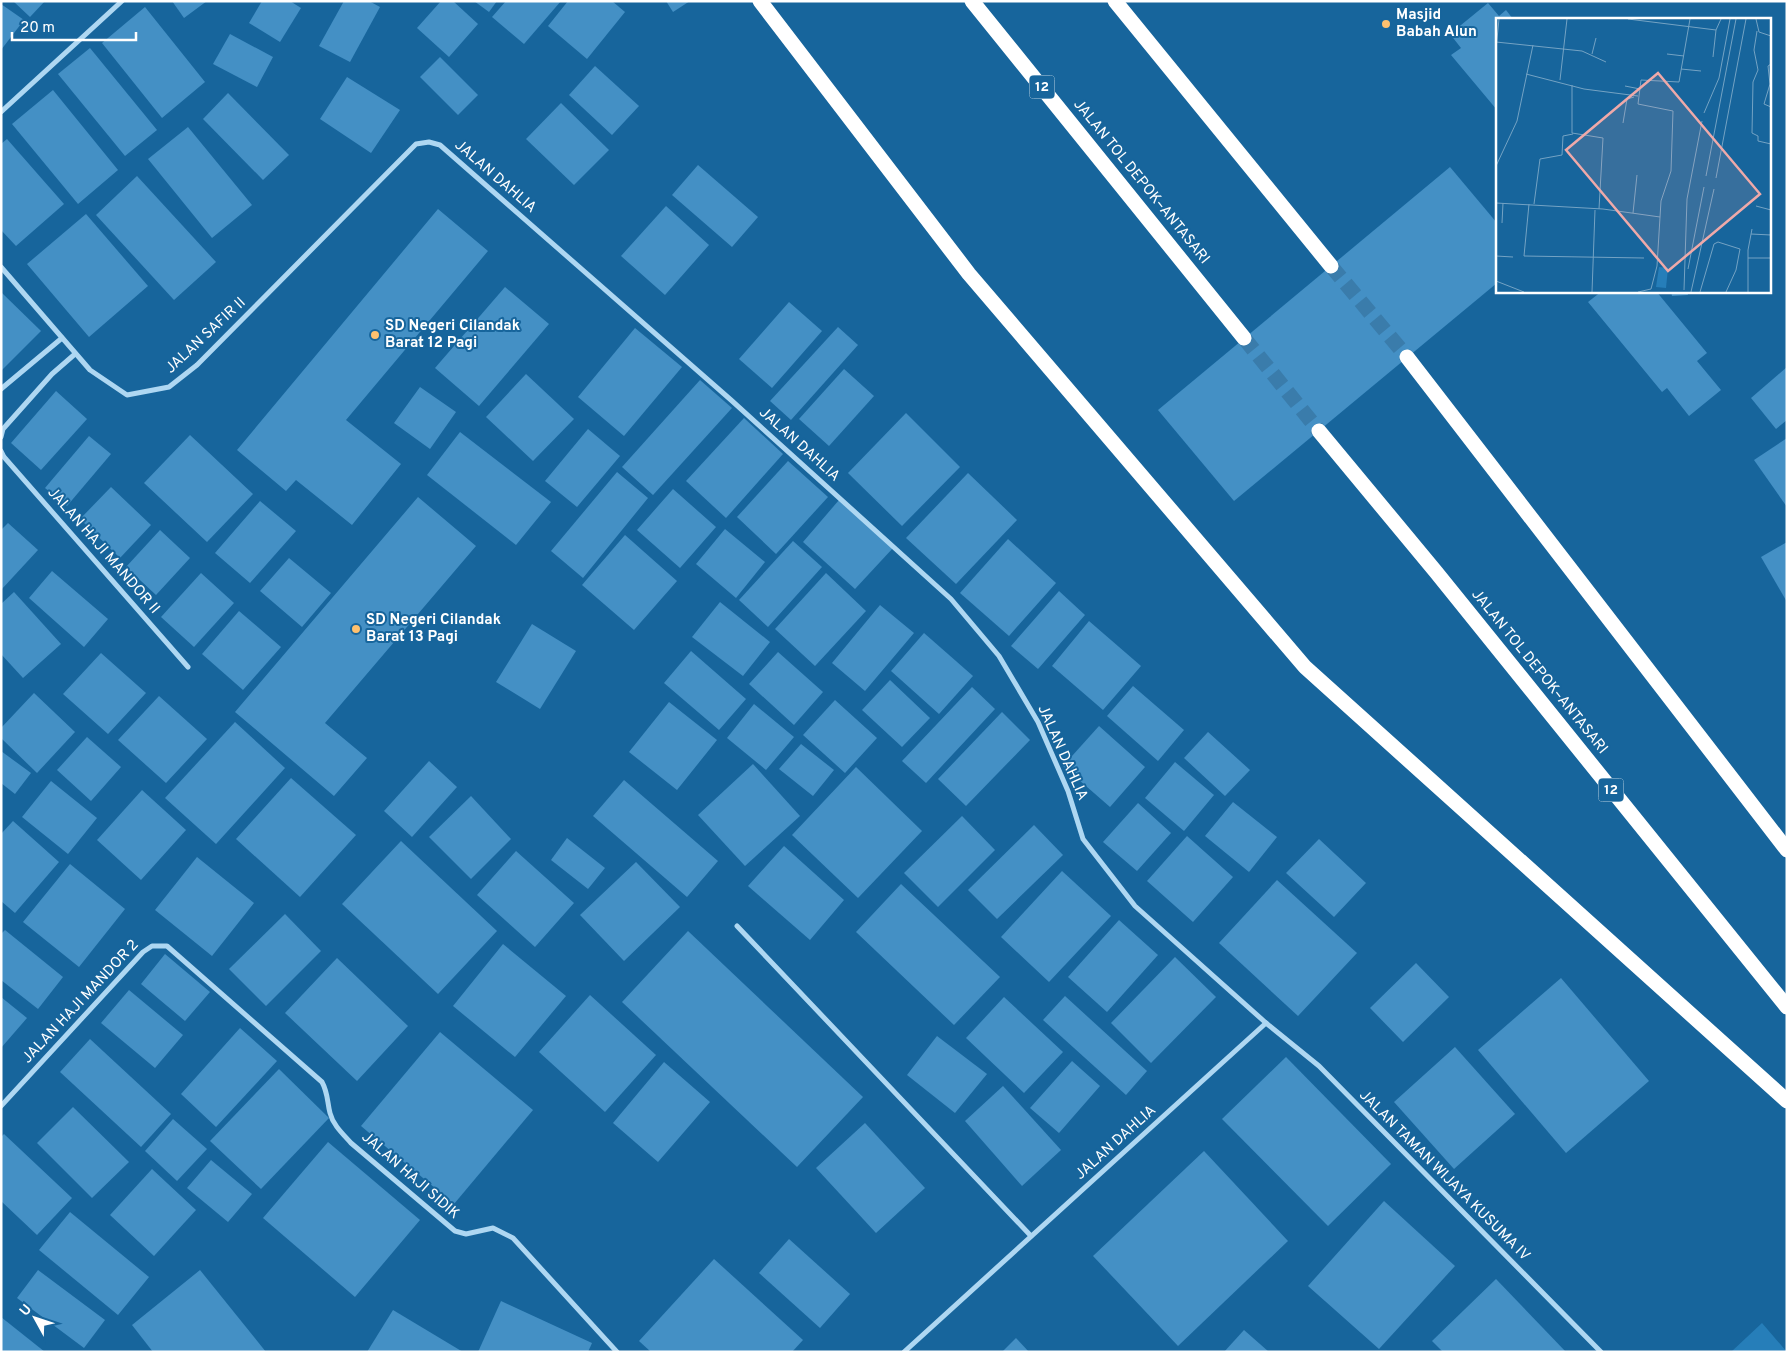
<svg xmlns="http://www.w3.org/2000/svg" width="1788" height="1353" font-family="Overpass,sans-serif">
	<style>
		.green { fill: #267eb9 }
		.building { fill: #4490c5 }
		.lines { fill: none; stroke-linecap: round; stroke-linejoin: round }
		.motorway-tunnel { stroke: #3a7cab; stroke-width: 15; stroke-dasharray: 15 8; stroke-linecap: butt }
		.minor { stroke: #aed7f2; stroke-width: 5 }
		.motorway { stroke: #fff; stroke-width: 15 }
		.poi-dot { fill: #ffc16f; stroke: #17659c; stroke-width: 2 }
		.labels { text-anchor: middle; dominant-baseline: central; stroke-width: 4; stroke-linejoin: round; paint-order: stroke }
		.shield { fill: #17659c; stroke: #b9d1e1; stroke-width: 1 }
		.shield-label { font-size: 14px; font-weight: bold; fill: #fff }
		.poi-label { font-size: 15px; font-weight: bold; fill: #fff; stroke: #17659c; text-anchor: start }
		.street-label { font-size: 15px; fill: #fff; stroke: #17659c }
		.inset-road { fill: none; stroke: #74a3c4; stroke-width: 1 }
		.view { fill: #efa9a9; fill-opacity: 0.15; stroke: #efa9a9; stroke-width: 2.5 }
		.inset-edge { fill: none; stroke: #fff; stroke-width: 2.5 }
	</style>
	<rect width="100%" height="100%" fill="#17659c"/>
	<path class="green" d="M1762,1323l25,29h-56z"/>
	<g class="building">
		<path d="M13,1h32l-15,16z"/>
		<path d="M172,1h35l-23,17z"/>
		<path d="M262,1h28l11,7 -21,34 -31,-19z"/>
		<path d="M344,1h25l11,6 -30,55 -31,-16z"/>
		<path d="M441,1h12l25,23 -29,33 -32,-29z"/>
		<path d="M474,1h23l-8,11z"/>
		<path d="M506,1h55l-37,43 -32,-27z"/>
		<path d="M568,1h44l13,11 -38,47 -39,-33z"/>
		<path d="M666,1h24l-17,11z"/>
		<path d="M1488,3l11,13 7,-6 7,9h-16v91l-46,-55 10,-7 -11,-14z"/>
		<path d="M1,4l23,16 -23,30z"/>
		<path d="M145,7l60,75 -43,36 -60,-75z"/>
		<path d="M230,34l43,23 -16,30 -44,-23z"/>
		<path d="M90,48l67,82 -32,26 -67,-82z"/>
		<path d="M440,57l38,38 -20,20 -38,-38z"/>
		<path d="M595,66l44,40 -27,29 -43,-40z"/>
		<path d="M347,77l53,33 -29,43 -51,-34z"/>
		<path d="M53,90l65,80 -40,34 -66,-80z"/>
		<path d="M228,93l61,62 -26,25 -60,-61z"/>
		<path d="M561,103l48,47 -35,35 -48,-46z"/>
		<path d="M188,127l64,78 -40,33 -64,-79z"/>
		<path d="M7,139l57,65 -48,42 -15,-16v-86z"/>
		<path d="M698,165l60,52 -26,30 -60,-52z"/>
		<path d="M1450,167l47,56v60l-263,218 -76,-91z"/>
		<path d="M137,176l79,86 -42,38 -78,-85z"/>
		<path d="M666,206l43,39 -44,50 -44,-39z"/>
		<path d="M438,209l50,42 -142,169 55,44 -49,61 -56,-45 -10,11 -49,-41z"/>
		<path d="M86,214l62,72 -59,51 -62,-73z"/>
		<path d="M505,287l44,37 -70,82 -44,-38z"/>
		<path d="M1602,291h54l51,62 -10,8 24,29 -32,26 -22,-28 -5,4 -74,-90z"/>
		<path d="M1671,291h16l1,4 -16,1z"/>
		<path d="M1,292l40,39 -40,40z"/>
		<path d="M789,302l33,29 -50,57 -33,-29z"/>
		<path d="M838,327l20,18 -67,75 -21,-19z"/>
		<path d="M635,328l47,39 -58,69 -46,-39z"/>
		<path d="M1787,367v53l-11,9 -25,-31z"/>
		<path d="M844,369l30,27 -45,50 -30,-27z"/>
		<path d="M526,374l48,45 -41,42 -47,-44z"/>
		<path d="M700,380l32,28 -79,87 -31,-28z"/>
		<path d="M420,387l36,25 -26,37 -36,-26z"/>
		<path d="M56,391l31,28 -46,51 -30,-27z"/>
		<path d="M906,413l54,54 -58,59 -54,-53z"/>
		<path d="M744,418l39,36 -57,64 -40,-37z"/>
		<path d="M588,429l32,27 -43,51 -32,-26z"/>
		<path d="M460,432l91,70 -35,43 -89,-70z"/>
		<path d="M190,435l63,59 -46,48 -63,-59z"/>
		<path d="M89,436l22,18 -44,52 -22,-18z"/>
		<path d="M1787,438v69l-33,-47z"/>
		<path d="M788,461l40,36 -52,57 -39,-37z"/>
		<path d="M617,472l31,26 -65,80 -32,-27z"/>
		<path d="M968,473l49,47 -61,64 -50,-46z"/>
		<path d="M111,487l40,38 -31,33 -40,-39z"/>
		<path d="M673,489l43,38 -36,41 -43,-38z"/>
		<path d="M418,497l58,49 -151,177 42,35 -33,38 -99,-84z"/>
		<path d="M839,500l54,48 -38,41 -52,-47z"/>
		<path d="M260,501l36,30 -46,52 -35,-30z"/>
		<path d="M8,523l30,27 -37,40v-60z"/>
		<path d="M725,529l40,33 -29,36 -40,-34z"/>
		<path d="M160,530l30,28 -34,37 -30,-28z"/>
		<path d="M625,535l52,46 -43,49 -52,-45z"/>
		<path d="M1008,539l48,44 -47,53 -49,-43z"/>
		<path d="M793,541l29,26 -54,60 -29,-27z"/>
		<path d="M1787,542v60l-26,-45z"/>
		<path d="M289,558l42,35 -29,34 -42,-36z"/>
		<path d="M52,571l56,48 -24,28 -55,-49z"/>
		<path d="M201,573l33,30 -40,44 -33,-30z"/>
		<path d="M826,573l40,38 -51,55 -40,-37z"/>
		<path d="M1059,591l26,24 -47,54 -27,-23z"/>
		<path d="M14,592l47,52 -38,34 -22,-24v-50z"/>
		<path d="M720,602l50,40 -27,34 -51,-39z"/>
		<path d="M880,605l34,28 -49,58 -33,-28z"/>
		<path d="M239,611l42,36 -38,43 -41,-36z"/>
		<path d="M1089,621l52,45 -38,44 -51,-44z"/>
		<path d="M532,624l44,27 -36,58 -44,-27z"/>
		<path d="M924,633l49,43 -34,38 -48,-43z"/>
		<path d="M691,651l55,48 -27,31 -55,-47z"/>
		<path d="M778,652l45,40 -29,33 -45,-41z"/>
		<path d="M101,653l45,40 -38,41 -45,-40z"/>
		<path d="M890,680l40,38 -28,29 -40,-37z"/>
		<path d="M1133,686l51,44 -26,31 -51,-45z"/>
		<path d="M972,687l23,22 -69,74 -24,-22z"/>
		<path d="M34,693l41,39 -38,41 -36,-35v-10z"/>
		<path d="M159,696l48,43 -41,44 -48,-43z"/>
		<path d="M835,700l42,38 -32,35 -42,-38z"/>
		<path d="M669,702l48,38 -40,50 -48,-38z"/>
		<path d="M754,704l40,33 -28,33 -39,-32z"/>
		<path d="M1002,712l28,28 -64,66 -28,-27z"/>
		<path d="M235,722l50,46 -69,76 -51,-46z"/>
		<path d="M1099,726l46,41 -35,40 -47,-41z"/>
		<path d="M1208,732l42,38 -25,26 -41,-38z"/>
		<path d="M87,737l34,30 -30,34 -34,-31z"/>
		<path d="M801,744l33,26 -21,26 -34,-27z"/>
		<path d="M1,751l30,22 -16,21 -14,-11z"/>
		<path d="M429,761l28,26 -45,50 -28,-26z"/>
		<path d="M1175,762l39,33 -30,36 -39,-33z"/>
		<path d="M753,764l47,52 -55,50 -47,-51z"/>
		<path d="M856,767l66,64 -64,67 -66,-63z"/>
		<path d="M291,778l65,57 -56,62 -64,-58z"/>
		<path d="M624,780l94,81 -31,36 -94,-81z"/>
		<path d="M51,781l46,37 -29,36 -46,-37z"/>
		<path d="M142,790l44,40 -45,50 -44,-40z"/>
		<path d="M471,796l40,43 -40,40 -42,-42z"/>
		<path d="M1233,802l44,35 -28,35 -44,-36z"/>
		<path d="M1138,803l33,30 -34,38 -34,-29z"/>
		<path d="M962,816l33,34 -57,57 -34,-34z"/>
		<path d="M13,821l46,41 -44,51 -14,-12v-67z"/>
		<path d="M1034,825l29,30 -66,64 -29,-29z"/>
		<path d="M1187,836l46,41 -40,45 -46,-41z"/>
		<path d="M567,838l38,30 -17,21 -37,-29z"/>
		<path d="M1319,839l47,44 -32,34 -48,-44z"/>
		<path d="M401,841l96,90 -59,63 -96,-90z"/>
		<path d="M784,846l60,54 -34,40 -62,-54z"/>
		<path d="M516,851l58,52 -39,44 -58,-52z"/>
		<path d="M197,857l57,46 -42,53 -57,-46z"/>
		<path d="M636,862l44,45 -56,54 -44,-46z"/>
		<path d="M70,864l55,45 -46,58 -56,-45z"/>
		<path d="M1062,871l49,45 -62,66 -48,-45z"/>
		<path d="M1277,880l80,73 -59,63 -79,-73z"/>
		<path d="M901,884l99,93 -46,48 -98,-93z"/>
		<path d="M285,914l36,37 -55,55 -37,-37z"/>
		<path d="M1119,920l39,35 -51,57 -39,-35z"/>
		<path d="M5,930l58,47 -25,32 -37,-29v-46z"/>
		<path d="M688,931l175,166 -66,70 -175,-165z"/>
		<path d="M503,944l63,52 -51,61 -62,-51z"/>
		<path d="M165,954l45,38 -25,29 -44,-37z"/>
		<path d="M1175,957l41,40 -65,66 -40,-40z"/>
		<path d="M337,958l71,68 -51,55 -72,-68z"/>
		<path d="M1416,963l33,34 -46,45 -33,-34z"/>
		<path d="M1561,978l88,103 -83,72 -88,-103z"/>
		<path d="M129,990l54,45 -28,33 -54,-45z"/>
		<path d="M590,995l66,60 -51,57 -66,-60z"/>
		<path d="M1065,996l82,75 -21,24 -83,-75z"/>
		<path d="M1,997l26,21 -26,30z"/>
		<path d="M1004,997l59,55 -39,41 -58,-55z"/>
		<path d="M240,1028l37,33 -61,66 -35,-33z"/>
		<path d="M440,1032l93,78 -79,94 -93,-78z"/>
		<path d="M937,1036l50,38 -32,39 -48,-38z"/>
		<path d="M90,1039l81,75 -30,33 -81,-75z"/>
		<path d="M1455,1047l60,67 -61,55 -60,-67z"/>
		<path d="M1286,1057l105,107 -63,62 -106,-107z"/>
		<path d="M1072,1061l28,25 -41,47 -29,-25z"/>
		<path d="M664,1062l46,40 -52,60 -45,-39z"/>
		<path d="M279,1069l50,49 -68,71 -51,-48z"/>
		<path d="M1003,1086l58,64 -39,36 -57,-65z"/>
		<path d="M73,1107l56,55 -37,36 -55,-55z"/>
		<path d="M173,1119l34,30 -30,32 -32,-30z"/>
		<path d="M865,1123l60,65 -49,45 -60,-65z"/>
		<path d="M4,1134l68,64 -35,37 -36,-34v-64z"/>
		<path d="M328,1142l92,78 -65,77 -92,-79z"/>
		<path d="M1204,1151l84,90 -110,105 -85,-90z"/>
		<path d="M211,1160l41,34 -24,28 -41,-34z"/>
		<path d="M152,1169l44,41 -42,46 -44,-41z"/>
		<path d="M1384,1201l71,65 -76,83 -71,-63z"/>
		<path d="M70,1212l79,65 -31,38 -79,-65z"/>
		<path d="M789,1239l61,55 -30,34 -61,-55z"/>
		<path d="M714,1259l89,81 -11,12h-141l-12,-11z"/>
		<path d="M38,1270l67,50 -21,28 -67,-50z"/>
		<path d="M200,1270l66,82h-113l-21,-27z"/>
		<path d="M1496,1279l70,73h-123l-11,-11z"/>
		<path d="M501,1301l91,42 -4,9h-110z"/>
		<path d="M393,1310l70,42h-96z"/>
		<path d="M1,1317l44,35h-44z"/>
		<path d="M1244,1330l25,22h-45z"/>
		<path d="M1016,1338l13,14h-27z"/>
	</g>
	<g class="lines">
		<g class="motorway-tunnel">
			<path d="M1331,266l76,91"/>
			<path d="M1244,338l75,93"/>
		</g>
		<g class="minor">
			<path d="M1,112l121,-111"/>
			<path d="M1,267l89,103 37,25 42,-8 28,-22 219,-221 13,-2 11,3 291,255 220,199 48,57 39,66 30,69 15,48 52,67 131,117 53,43 282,286"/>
			<path d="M1,389l61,-51"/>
			<path d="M1,437l2,-8 49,-55 23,-20"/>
			<path d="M1,451l3,6 184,210"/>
			<path d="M737,926l294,310"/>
			<path d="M1,1106l142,-154 9,-6h15l155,136c6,11 5,19 8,31 3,12 13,21 21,30l104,88 11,3 27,-6 20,10 104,114"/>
			<path d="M904,1352l362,-329"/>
		</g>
		<g class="motorway">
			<path d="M760,1l209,273 336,393 482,434"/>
			<path d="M972,1l272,337"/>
			<path d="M1115,1l216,265"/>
			<path d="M1407,357l380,493"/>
			<path d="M1319,431l117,141 351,435"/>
		</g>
	</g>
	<g class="poi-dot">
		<circle cx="1386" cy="24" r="5"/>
		<circle cx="375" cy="335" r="5"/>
		<circle cx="356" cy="629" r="5"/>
	</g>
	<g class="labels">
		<g class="shield">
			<rect x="1029.5" y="75.5" width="25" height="23" rx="4"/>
			<rect x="1598.5" y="778.5" width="25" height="23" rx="4"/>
		</g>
		<g class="shield-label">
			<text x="1042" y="87">12</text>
			<text x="1611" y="790">12</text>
		</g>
		<g class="poi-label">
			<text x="1396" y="15">Masjid<tspan x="1396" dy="17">Babah Alun</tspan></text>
			<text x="385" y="326">SD Negeri Cilandak<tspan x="385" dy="17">Barat 12 Pagi</tspan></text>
			<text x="366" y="620">SD Negeri Cilandak<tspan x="366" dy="17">Barat 13 Pagi</tspan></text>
		</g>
		<g class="street-label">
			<text transform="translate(495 177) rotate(41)">JALAN DAHLIA</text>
			<text transform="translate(1141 182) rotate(51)">JALAN TOL DEPOK–ANTASARI</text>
			<text transform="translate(206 336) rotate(-43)">JALAN SAFIR II</text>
			<text transform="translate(799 445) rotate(42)">JALAN DAHLIA</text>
			<text transform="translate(103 551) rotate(49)">JALAN HAJI MANDOR II</text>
			<text transform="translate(1539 672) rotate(51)">JALAN TOL DEPOK–ANTASARI</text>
			<text transform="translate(1062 753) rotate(66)">JALAN DAHLIA</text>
			<text transform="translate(81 1002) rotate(-47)">JALAN HAJI MANDOR 2</text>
			<text transform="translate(1116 1143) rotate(-42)">JALAN DAHLIA</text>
			<text transform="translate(410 1176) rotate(41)">JALAN HAJI SIDIK</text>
			<text transform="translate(1444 1176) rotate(45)">JALAN TAMAN WIJAYA KUSUMA IV</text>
		</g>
	</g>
	<g transform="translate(1496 18)">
		<rect width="275" height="275" fill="#17659c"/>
		<path d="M163,249l9,1 -2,20 -10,-1z" fill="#267eb9"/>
		<path class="inset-road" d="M132,1l88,11M260,1l3,13 12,4M261,13l-3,19 4,20 -5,12 -1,51 6,3v5l13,3M0,24l86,9 24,11M0,31l3,-30M96,36l4,-16M171,36l17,2M217,39l3,-27 5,-11M275,46l-3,2 2,18 -6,20 7,3M185,51l20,2M30,56l58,15 54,7M64,62l7,-61M76,67v48l31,5 -4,71M129,68l15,3M208,95l15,-35 11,-59M127,105l4,-24 7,-2M0,148l21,-45 16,-76M210,158l30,-157M220,160l30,-159M0,185l107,6 57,8M33,186l-5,52 120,2M38,186l6,-45 22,-4 1,-19 10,-2M260,188l15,4M137,195l4,-38M6,205l1,-20M255,216l20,1M0,238l17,1M252,240h23M192,251l16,-82M0,263l28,11M188,272l3,-91 15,-78M96,274l3,-82M142,274l13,-3 6,-23 4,-65 10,-30 2,-60 -35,-7 3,-24 38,2 11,-63M195,274l23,-103M204,274l14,-48 4,-2 22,7 -4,21 -10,22M252,274v-42l4,-21"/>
		<path class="view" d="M162,55l102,121 -92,77 -102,-121z"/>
		<rect width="275" height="275" class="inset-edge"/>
	</g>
	<rect width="1788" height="1353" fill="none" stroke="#ffffff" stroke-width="5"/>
	<g transform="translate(35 1318) rotate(310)" stroke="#17659c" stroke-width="4" paint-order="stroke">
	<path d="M0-4L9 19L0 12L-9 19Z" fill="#ffffff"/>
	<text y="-8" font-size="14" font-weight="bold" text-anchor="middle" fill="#ffffff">U</text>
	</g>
	<path d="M12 32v8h124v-8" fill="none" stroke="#ffffff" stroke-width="2.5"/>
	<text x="20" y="32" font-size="15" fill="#ffffff" stroke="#17659c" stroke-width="4" paint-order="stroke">20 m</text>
</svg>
